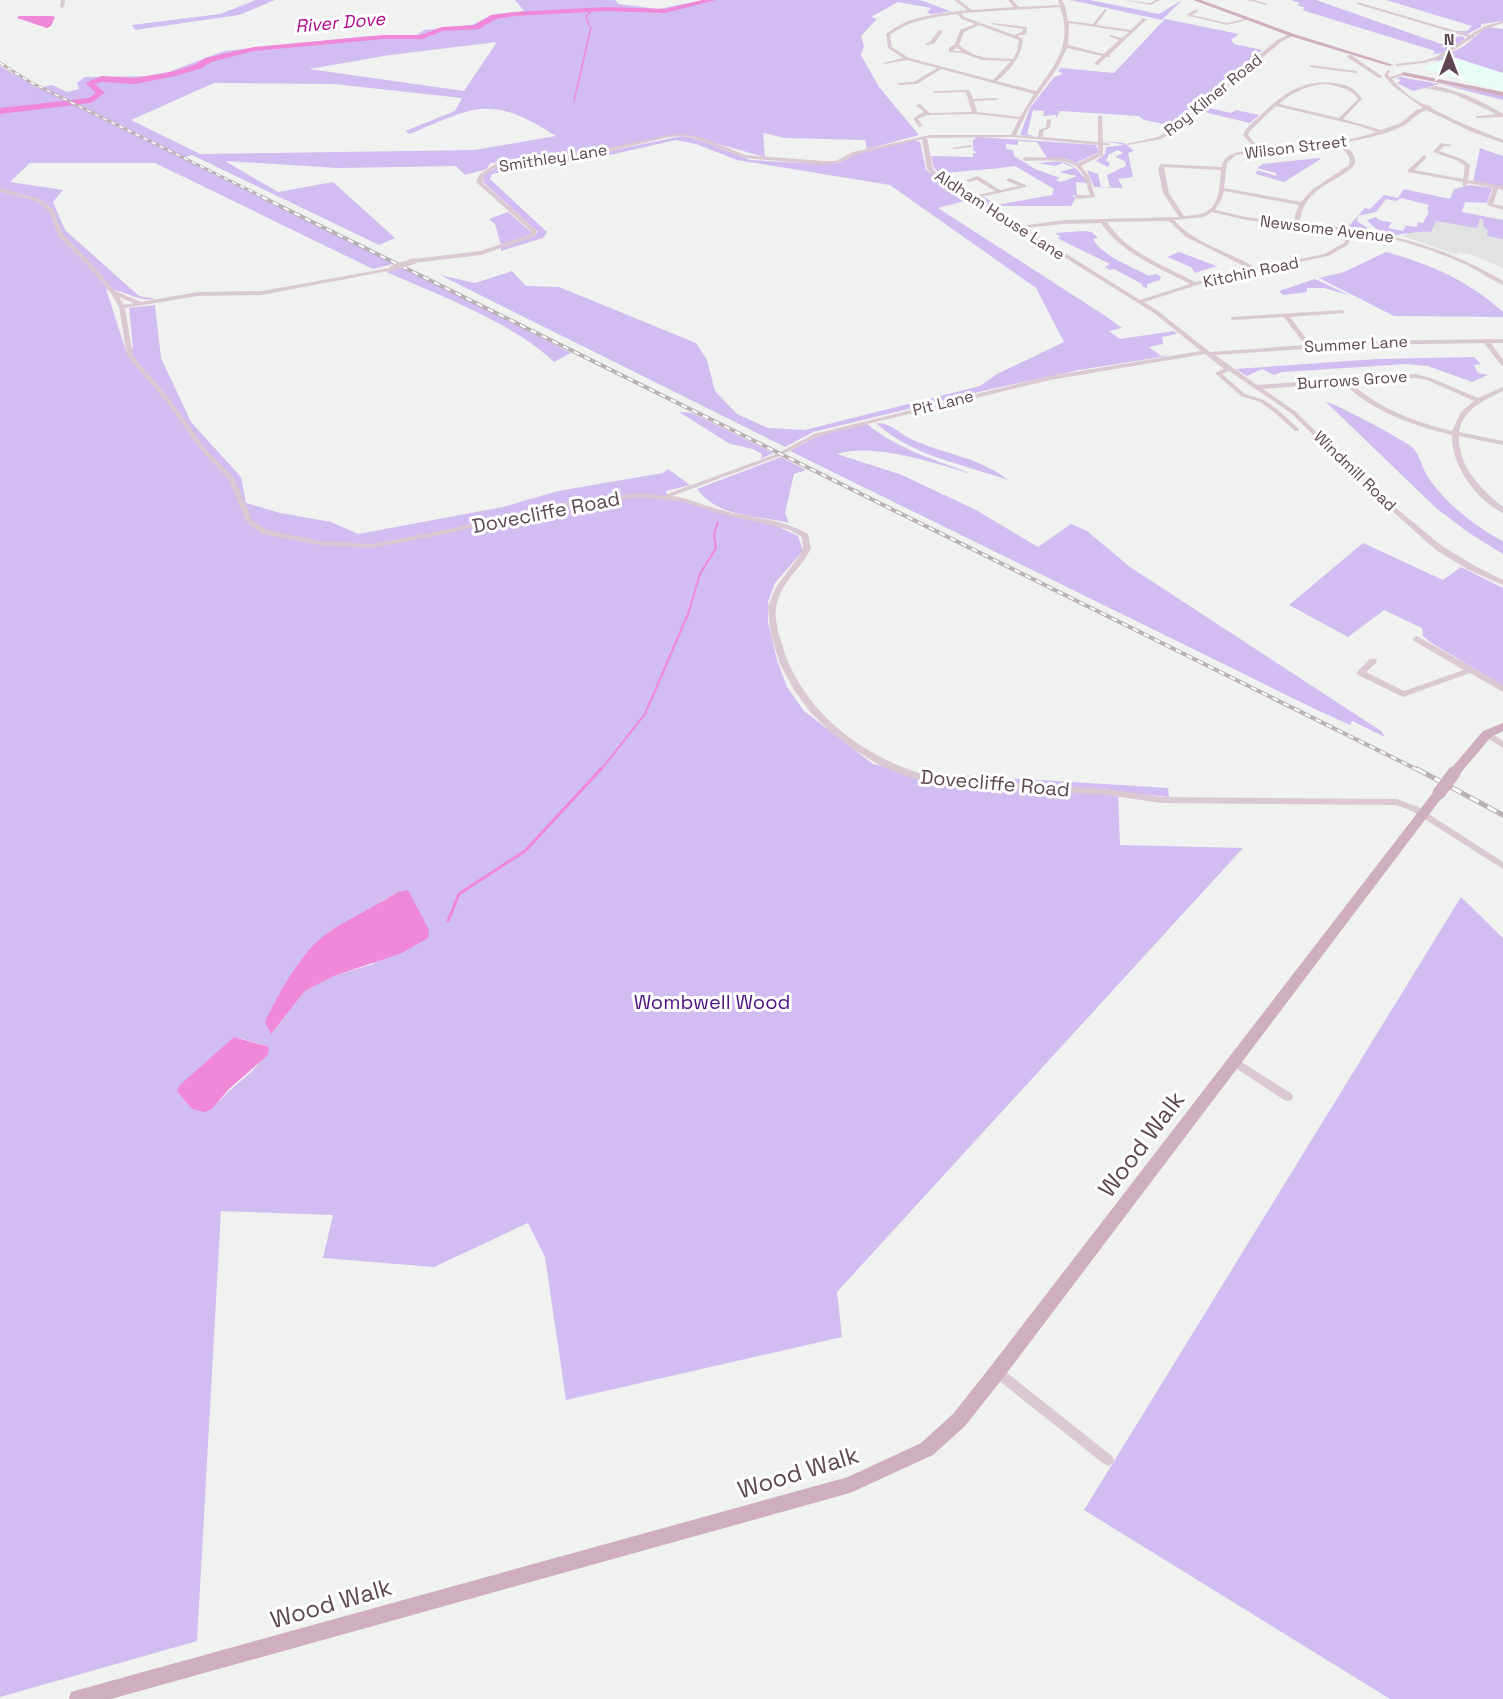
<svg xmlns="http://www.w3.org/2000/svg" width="1503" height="1699" font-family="'Space Grotesk',sans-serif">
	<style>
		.commercial { fill: #e9fdf7 }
		.education { fill: #e1e3e0 }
		.green { fill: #d1bdf1; fill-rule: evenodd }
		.water { fill: #f088d9 }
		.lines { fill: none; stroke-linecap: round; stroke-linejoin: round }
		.stream-far2 { stroke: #f088d9; stroke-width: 1.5 }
		.stream-far1 { stroke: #f088d9; stroke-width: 2 }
		.stream { stroke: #f088d9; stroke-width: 3 }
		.river { fill: #f088d9; fill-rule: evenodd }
		.minor { fill: #dac9d2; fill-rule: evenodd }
		.major { fill: #cfaebf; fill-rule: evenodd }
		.rail-far2-casing { stroke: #bab1b5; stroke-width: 3 }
		.rail-far1-casing { stroke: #bab1b5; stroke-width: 4 }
		.rail-casing { stroke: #bab1b5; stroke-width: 5 }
		.rail-far2 { stroke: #fff; stroke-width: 1.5; stroke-dasharray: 4.5; stroke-linecap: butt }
		.rail-far1 { stroke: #fff; stroke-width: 2; stroke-dasharray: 6; stroke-linecap: butt }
		.rail { stroke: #fff; stroke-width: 3; stroke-dasharray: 10; stroke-linecap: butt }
		.minor-bridge { stroke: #dac9d2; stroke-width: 6 }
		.major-bridge { stroke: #cfaebf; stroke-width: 13 }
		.labels { text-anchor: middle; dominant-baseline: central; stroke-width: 6; stroke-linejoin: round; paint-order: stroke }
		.far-street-label { font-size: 16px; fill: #5e4753; stroke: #fff }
		.far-water-label { font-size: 18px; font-style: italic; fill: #b1078b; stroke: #fff }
		.street-label { font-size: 20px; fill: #5e4753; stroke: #fff }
		.park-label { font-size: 20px; fill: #4d1383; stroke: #fff }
		.near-street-label { font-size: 24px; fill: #5e4753; stroke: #fff }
	</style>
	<rect width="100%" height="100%" fill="#eff2ef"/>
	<path class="commercial" d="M1450,56l53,17v18l-80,-22z"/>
	<path class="education" d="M1441,208l62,12v48l-30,-13 -15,-3 -1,3 -55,-19 10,-5 19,1z"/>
	<g class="green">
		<path d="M256,0h19l-36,15 -104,15 -3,-5 88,-11z"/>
		<path d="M515,0h100l4,4 39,5 46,-9h216l30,11 16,-2 -34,5 -5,-1 4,-5 -33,-6 -27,15 6,2 -16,17 3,10 -3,9 18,32 40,48 -52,14 -2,-9 -80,-2 -22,-5 2,24 -83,-23 -81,16 -86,12 -25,1 -3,6 -22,6 -9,-9 -118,2 -113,-7 53,31 55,-10 62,56 -16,7 -187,-90 -10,3 215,105 -24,6 -218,-106h-125l-20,19 53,8 -10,12 12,28 74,66 17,3c-21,3 -31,-10 -50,-10l20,62 7,-3 -4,-40 26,-3 6,53 30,64 50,55 5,26 34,10 51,9 27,12 145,-27 55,-16 105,-18 5,-4 22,16 -24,6 2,5 102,27 28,13 5,15 -28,32 -7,19v20l9,38 10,27 17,24 69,53 38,8 257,16 1,9 -51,-5 2,53 123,3 -406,444 5,45 -276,63 -21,-143 -17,-34 -94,44 -111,-9 10,-43 -112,-4 -24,430 -197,56v-1631l38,22 14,-3 15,7 12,-3 -2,-6 8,-6 73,-1 66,-25 144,-15 49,-1 7,-5 48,-5 22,-10 30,-4zM497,42l-33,49 -155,-22 81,-14zM214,83l120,1 128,14 -7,13 -50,20 5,3c67,-29 81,-39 146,2l-81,14 -275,4 -69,-34zM398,892l-25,72 -39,12 -29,15 -34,43 56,-101zM239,1038l30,9c-9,24 -34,35 -50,55 0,-25 -9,-57 20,-64z"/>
		<path d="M1070,0h20l69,14 23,-14 -20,20z"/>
		<path d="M1291,0h25l125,44 18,-8 5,1v3l-22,13 -9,1 2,-3 -133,-41 3,-2 -8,-3 3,-2z"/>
		<path d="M1386,0h117v21l-22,3v3l-14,7 -11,-3h11l5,-5z"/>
		<path d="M1165,19l74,15 -8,6 3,4 28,6 -61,51 -9,2 4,4 -23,19 -29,-6 -5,-4 -79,-5 -4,7v-3l-13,1 1,-5 -11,-1 -6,24 9,3 -16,-2 10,-27 24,-31 9,-3 -5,-3 3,-3 53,5z"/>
		<path d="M1487,27l16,2v44l-50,-16 -20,5 31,-16z"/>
		<path d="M1400,77l103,18v5l-63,-16 -27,7 -16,-8 4,-3 -5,-2z"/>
		<path d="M1205,107l26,6 5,-3 23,5 -9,8 -50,-12z"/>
		<path d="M682,136l20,5 48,19 71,4 18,-1 17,-9 58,-14 6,2 6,28 42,30 -30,8 169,109 15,11 -13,3 11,8 54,-8 3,3 -15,3 1,7 -14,3 12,9 12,-1 -94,15 -92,20 -174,42 -28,15 -345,-172 35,8 37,-12 14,15 33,1 137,56 11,17 8,31 22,23 31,14 37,2 175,-44 17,-12 67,-32 -28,-54 -146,-103 -153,-25 -41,-16 -20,-4 -66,15 -118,19 -2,5 57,53 -4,6 -42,13v-4l35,-12 1,-4 -54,-49 1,-7 13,-8 93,-12z"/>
		<path d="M978,137l118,8 3,7 -23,11 -9,-4 -20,-1 -10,-16 -19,-1v4l-12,-1v5l7,1 1,6 21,13 25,9 -4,2 5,2 16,-6 -18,-4 15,-4 -11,-5 -8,3 -16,-3c17,-2 34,-6 48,20l-11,-1 1,14 -5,-1 3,4 -4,7h-83l-11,-7 7,-2 12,7h6l50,-9 2,-6 -39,-23c-25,4 -50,4 -75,8l-6,-6 -3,-12 42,1v-4h4l-4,-3v-10z"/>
		<path d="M1104,141l20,2 10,8 -6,2 5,24 -15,2 5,9 -29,-1 -7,-17 11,4 3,13h9l-3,-12 19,-9 -1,-5 -10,-4 8,-4 -5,-3 -10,5v3l-3,2 5,3 -2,4 -12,-6 9,-7 1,-7 19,-2z"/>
		<path d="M1480,148l23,8v31l-30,-5z"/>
		<path d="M1319,158l2,1 -37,23 -28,-8 1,-4 19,6v-3l-19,-5 6,-4z"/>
		<path d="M1470,185l22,3 -5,15 -22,-1 -3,10 41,8v19l-16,-3 1,-6 -5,-4 1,-4 -4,-4 -3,10 -41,-7 -5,11c-29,-3 -41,14 -64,-12l9,-3 3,3 16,3h-4l-3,5 15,3 3,-5 -4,-1 15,2 1,-5 5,1 6,-12 -2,-1 2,-5 -28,-7 -5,3 -10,-2 -10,13 -18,4 -1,5 12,8 -21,-2 17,-19 5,1 14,-14 14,3 6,-9 46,10 4,-10z"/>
		<path d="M508,212l23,20 -1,3 -29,10 -6,-21 -6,-5z"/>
		<path d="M1084,231l8,1 6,6 -5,1c9,17 38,27 56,37l7,-2 5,3 -1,3 -13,4v4l-4,-1 -1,-3 -28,-15 -4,1 -5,-3 5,-3 -53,-26 4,-1 -6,-4z"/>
		<path d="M1179,252l38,14 -22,7 -4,-6 -24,-10z"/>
		<path d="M1386,252c44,12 83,29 117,60v5l-109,-1 -75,-38 25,-6z"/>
		<path d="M406,267l165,86 -17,9c-37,-37 -119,-69 -168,-90z"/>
		<path d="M1315,279l34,16 -25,-7h-17v4l-24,3 -4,-4z"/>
		<path d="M1474,357l7,7 -7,1 4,8 10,2 -16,7 -44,-16 -21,-2 -125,8 -8,3 -12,-6 -15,7 -11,-7 141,-10z"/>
		<path d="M1326,402c7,0 78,38 86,45 8,7 10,22 17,32 18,25 46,48 74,62v13l-34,-21 -33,-25z"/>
		<path d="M679,412l13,1 81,40 -12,6 1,-5 -9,-5 -23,-5z"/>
		<path d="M876,423c17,0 23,11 37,17 31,14 68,18 95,40 -43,-15 -98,-25 -132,-57z"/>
		<path d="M867,424c30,25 69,36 105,50 -38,-11 -98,-32 -135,-20l65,21 74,35 62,37 33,-23 16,7 43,36 251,164 4,6 -33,-16 -2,4 -35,-16 -525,-258 28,-15z"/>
		<path d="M781,457l25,13 -12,4 -9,39 4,10c-33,-8 -70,-5 -92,-34z"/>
		<path d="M1363,543l80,37 18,-13 42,21v98l-73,-44 -7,-6 -1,-8 -38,-18 -36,27 -59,-32z"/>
		<path d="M1461,897l42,41v761h-113l-306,-189z"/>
	</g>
	<g class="water">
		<path d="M19,16h33l3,1 -4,9 -4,2 -30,-10z"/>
		<path d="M408,890l21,40 -1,8 -26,15 -68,23 -29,15 -34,43 -6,-12c13,-28 38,-73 64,-90 22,-15 47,-26 69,-40z"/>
		<path d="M234,1037l35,10 -1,8 -39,34 -17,20 -7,3 -13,-3 -15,-18 3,-6z"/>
	</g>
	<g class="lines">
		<g class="stream-far2">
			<path d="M589,25l-3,-9 8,-7"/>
			<path d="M574,101l17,-74"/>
		</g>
		<path class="stream-far1" d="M600,771l45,-57 43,-100 12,-40 16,-26 -2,-14 4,-12"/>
		<path class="stream" d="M448,921l11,-27 66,-43 76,-82"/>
		<path class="river" d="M702,0h14l-51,13 -59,-2 -92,5 -18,3 -17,10 -36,2 -21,8h-38l-130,12 -43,11 -9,6 -26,8 -41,8 -33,-2 -7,2 10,9 -14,10 -91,11v-6l89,-10 7,-5 -11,-10 17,-7 33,2 40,-7 21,-7 9,-6 49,-11 130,-12h37l21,-8 32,-2 17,-10 23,-3 92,-5 59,2z"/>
		<g class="minor">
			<path d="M61,0h4l-1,7 -2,1 -2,-1z"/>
			<path d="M954,0h5l13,10 42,-3 -6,-7h4l7,7 41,-2 -2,-5h4l3,6 3,15 25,3 12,-15 2,1 -11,15 35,5 12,-12 4,1 -38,36 1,2h-4l-8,8 -4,-1 8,-8 -35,-8 -9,19 -29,41 -13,27 22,2 1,-7 7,-3 1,-7 2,-1 2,1 -1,8 -7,3v6l55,5v-26l4,-1 1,27 8,2 -2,1h-6v10l-22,11 8,10 6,21 -18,2 -3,-2 3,-2h13c-3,-9 -5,-20 -12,-27 -10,-10 -39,-7 -53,-7l-3,-2 3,-2 37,1 16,5 20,-10v-8l-86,-8 -85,1 6,31 4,5 36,22 22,-5 -18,-11 -8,2 -3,-2 12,-4 22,14 19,-4 -12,-5 -1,-1 3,-2 17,7v2l-50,11 45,28 43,-6 115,-3 -16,-24 -5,-25 3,-4 61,3c2,-16 21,-15 34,-17l-13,-15 3,-6c29,-27 50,-53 94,-45 10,2 17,6 22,15l-19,20 38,11 20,-7 15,-13 7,-2 -30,-22 -9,-11 4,-5 2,1 -2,4 2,2 13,-4v2l-11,4c9,11 25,25 39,27v2l28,14 44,18v3l-31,-11 -46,-22c-9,3 -15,12 -23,16 -19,9 -40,13 -61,17 6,5 14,11 13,19 -3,17 -53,21 -55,61 76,7 136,18 203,58v4c-14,-6 -27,-16 -41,-22 -35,-16 -71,-26 -108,-31l-6,13 -20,11 -118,25 -66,21 14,9 52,41 95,-7 -21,-28 -51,3 -2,-1v-2l111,-7 2,1v2l-54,4 21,28 52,-4 140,-2v4h-12l12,17v6l-2,-1 -17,-22 -121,2 -148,10 42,30 158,-11 16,4 47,20 25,-11v4c-19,9 -40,18 -44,41l44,9v4l-44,-9c-1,31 22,53 44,71v6c-27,-13 -52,-48 -51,-78 -41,-10 -78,-23 -109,-52l-80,6 32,22 83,82 64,53 33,20 28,14v5l-34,-15 -33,-20 -62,-55 -83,-82 -62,-42 -7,3 23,20 19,6 14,10 21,19v2h-4l-21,-19 -14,-10 -19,-6 -26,-23 9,-4 -19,-15 -155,26 -232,56 -38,20 -108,40c16,2 29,8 45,13 30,9 64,9 91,25l3,14c-9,20 -29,33 -34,55 -4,14 2,31 6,45 22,68 84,111 151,130l173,11 54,8 236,2 21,8 85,55v7l-91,-58 -16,-6 -235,-2 -54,-8 -173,-11 -29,-8 -26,-11 -24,-15 -23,-17 -21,-20 -17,-23 -14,-26 -8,-26 -3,-18 -1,-14 8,-19 24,-32 3,-7 -1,-11 -12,-7 -76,-18 -30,-10 -45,-5 -89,12 -105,25 -73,14 -52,-3 -58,-11 -16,-12 -17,-42 -28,-30 -36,-50 -38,-44 -8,-49 -8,-14 -24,-28 -29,-29 -9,-25 -13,-10 -36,-9v-4l40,11 13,10 10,25 28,29 24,28 26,11 57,-10 64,-1 133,-24 1,1 -3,2 -131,25 -64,1 -73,12 8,48 36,42 36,50 29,30 19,43 14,9 53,11 52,3 73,-14 105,-25 89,-12 27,3 1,-2 109,-40 38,-20 236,-58 151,-25 -47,-38 -135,-84h-3v-2l-83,-51 -6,-7 -5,-30 -65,15 -18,9 -16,2 -79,-7 -42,-17 -19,-5 -14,1 -80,19 -93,11 -12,9 -2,6 54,48v6l-55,19 -67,8 -3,-2 3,-2 66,-8 51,-17v-3l-55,-49 4,-8 15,-10 94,-12 80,-17 14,-1 23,5 39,16 78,6h13l17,-9 77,-17h81l8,-16 -44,-5 -48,1 -9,4 5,7 -4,1 -6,-9 11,-6 -8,-7 4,-1 10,9 42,-1 -6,-20 -31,1 -2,-1 2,-1 33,-1 2,1 3,8 23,-1 2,1 -2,1 -22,1 3,11 43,5 14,-23 -93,-25 -24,15 -18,1 -2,-2 17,-1 23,-14 -30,-8 -22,4 -2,-1 20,-5 -15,-10 -2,-14c23,-19 53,-20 81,-24zM1060,7c13,36 -4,57 -24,84l-39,-10c13,-11 25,-25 26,-42l-6,-3 9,-2 1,-7 -35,-4 -2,1 33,5 -1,3 -8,3 -50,-18 -3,-4zM957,14l5,5 13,5 -15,6 -5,14 -6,4v4l13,1 20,7 29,1 -18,19 -84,-22 -17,-11 -2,-12c19,-15 44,-18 67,-21zM1069,23l60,9 -7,6 -12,-3v2l9,3 -15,14 -36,-9zM979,25l40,15 -2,11 -4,8c-24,-1 -36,1 -54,-14l5,-13zM957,47l4,4h-8zM1327,84c12,3 24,4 31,15l-19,19 -60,-14c15,-13 29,-19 48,-20zM1276,106l84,20 16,6c-36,13 -77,14 -116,18l-12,-15 2,-4zM1337,144c7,7 15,11 12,21l-36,24 -12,13 -77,-14 3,-25 9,-8zM1164,167l57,3c-1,15 -1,36 -17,43 -6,2 -14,2 -20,3l-15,-23zM1224,191l75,14 -4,10 -1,8 -48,-6 -31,-7 6,-10zM1212,212l34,8 48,6 3,2 2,-1 50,4 -5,12 -20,11 -68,14c-27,-17 -60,-23 -82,-48l30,-3zM1169,221l17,16 64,32 -55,13c-31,-17 -68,-29 -88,-60zM1101,223c21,31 57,44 89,61l-50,16 -115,-72 39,-4zM119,297l15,6 -10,2zM1415,378l12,2 47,21 -13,11 -9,19c-37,-9 -73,-22 -102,-49z"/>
			<path d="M1124,0l26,3 5,-3h5l-9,5z"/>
			<path d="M1247,0h7l14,4 -2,1z"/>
			<path d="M1357,2l113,33 15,-9 18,-5v2l-15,5 -14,8 1,2h-3l-32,21 -17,4 -26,3 -2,-2 28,-3 13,-4 32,-20 -111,-33z"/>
			<path d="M1197,9l1,2 -6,4 35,8 21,-5 2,1 -23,6 -41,-10z"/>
			<path d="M939,30l4,1 -9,13 -8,1v-2l4,-1z"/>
			<path d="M1290,34l4,1 -13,7 -107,90 -13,7 -33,6 -2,-1 32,-7 12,-7 107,-90z"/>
			<path d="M1349,55h2l32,22 -4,1 -32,-21z"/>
			<path d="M1311,65l45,6 2,1 -2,1 -47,-6z"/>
			<path d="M1436,86c24,5 46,15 67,28v3l-27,1v-2h2l18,-2 -42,-20 -29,-6z"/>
			<path d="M1441,143l11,2 -2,1h-6l-5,5 23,8 8,6 -2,15 35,6v4l-5,-1 -5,15 10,2v4l-16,-5 6,-17 -25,-5 -3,4 -3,-2 1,-3 -55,-10v-2l16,-15 2,1v2l-12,12 49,9 2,-13 -7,-5 -25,-9z"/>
			<path d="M970,145l2,1v1l-18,2 -2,-1z"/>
			<path d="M1417,636l86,49v7l-33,-19 -67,24 -45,-22 -1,-2 1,-2 12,-12h6l1,2 -1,2 -10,9 38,19 60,-21 -50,-29 -1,-2z"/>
			<path d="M1487,731l16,10v7l-19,-12 -1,-2 1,-2z"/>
			<path d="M1235,1058l57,36 1,3 -1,3 -4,1 -4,-1 -53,-35 -1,-3 1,-3z"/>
			<path d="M997,1366l4,2 111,88 2,4 -2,4 -4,2 -4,-2 -111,-88 -2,-4 2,-4z"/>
		</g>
		<g class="major">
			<path d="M1193,0h8l93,34 100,31 -5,1 -99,-30z"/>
			<path d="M1403,72l100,20v4l-102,-21z"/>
			<path d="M1503,723v8l-12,6 -33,39h-8l-2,-3 2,-3 33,-39z"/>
			<path d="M1439,789l6,4 -2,3 -440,582 -38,48 -32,29 -83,38 -739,206h-42l2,-7 7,-2 770,-213 73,-34 32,-29 38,-48 444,-576z"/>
		</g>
		<g class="rail-far2-casing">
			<path id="rail-far2" d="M0,63l30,19 235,116"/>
		</g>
		<g class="rail-far1-casing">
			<path id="rail-far1" d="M262,197l1158,574"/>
		</g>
		<g class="rail-casing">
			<path id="rail" d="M1417,769l86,46"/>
		</g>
		<use href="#rail-far2" class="rail-far2"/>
		<use href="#rail-far1" class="rail-far1"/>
		<use href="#rail" class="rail"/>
		<path class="minor-bridge" d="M393,268l21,-7"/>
		<path class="major-bridge" d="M1439,793l15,-20"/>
	</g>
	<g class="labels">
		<g class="far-street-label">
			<text transform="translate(1213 95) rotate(-39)">Roy Kilner Road</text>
			<text transform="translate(1296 147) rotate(-7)">Wilson Street</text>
			<text transform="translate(553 158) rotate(-9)">Smithley Lane</text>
			<text transform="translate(1000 215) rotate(33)">Aldham House Lane</text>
			<text transform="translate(1327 229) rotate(7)">Newsome Avenue</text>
			<text transform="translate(1251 272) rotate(-12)">Kitchin Road</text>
			<text transform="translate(1356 344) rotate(-3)">Summer Lane</text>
			<text transform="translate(1352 380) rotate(-4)">Burrows Grove</text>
			<text transform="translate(943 403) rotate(-14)">Pit Lane</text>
			<text transform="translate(1355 471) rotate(44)">Windmill Road</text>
		</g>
		<g class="far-water-label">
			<text transform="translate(340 22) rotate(-5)">River Dove</text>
		</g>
		<g class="street-label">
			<text transform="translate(546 512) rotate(-11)">Dovecliffe Road</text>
			<text transform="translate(995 783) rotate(5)">Dovecliffe Road</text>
		</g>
		<g class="park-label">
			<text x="712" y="1002">Wombwell Wood</text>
		</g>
		<g class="near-street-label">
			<text transform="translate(1141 1144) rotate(-53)">Wood Walk</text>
			<text transform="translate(798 1472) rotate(-17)">Wood Walk</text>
			<text transform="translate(331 1603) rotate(-16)">Wood Walk</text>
		</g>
	</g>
	<g transform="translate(1449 54)" stroke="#ffffff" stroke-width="4.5" paint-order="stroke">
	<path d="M0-4.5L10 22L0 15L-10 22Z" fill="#5e4753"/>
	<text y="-9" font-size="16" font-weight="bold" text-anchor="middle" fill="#5e4753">N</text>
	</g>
</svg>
